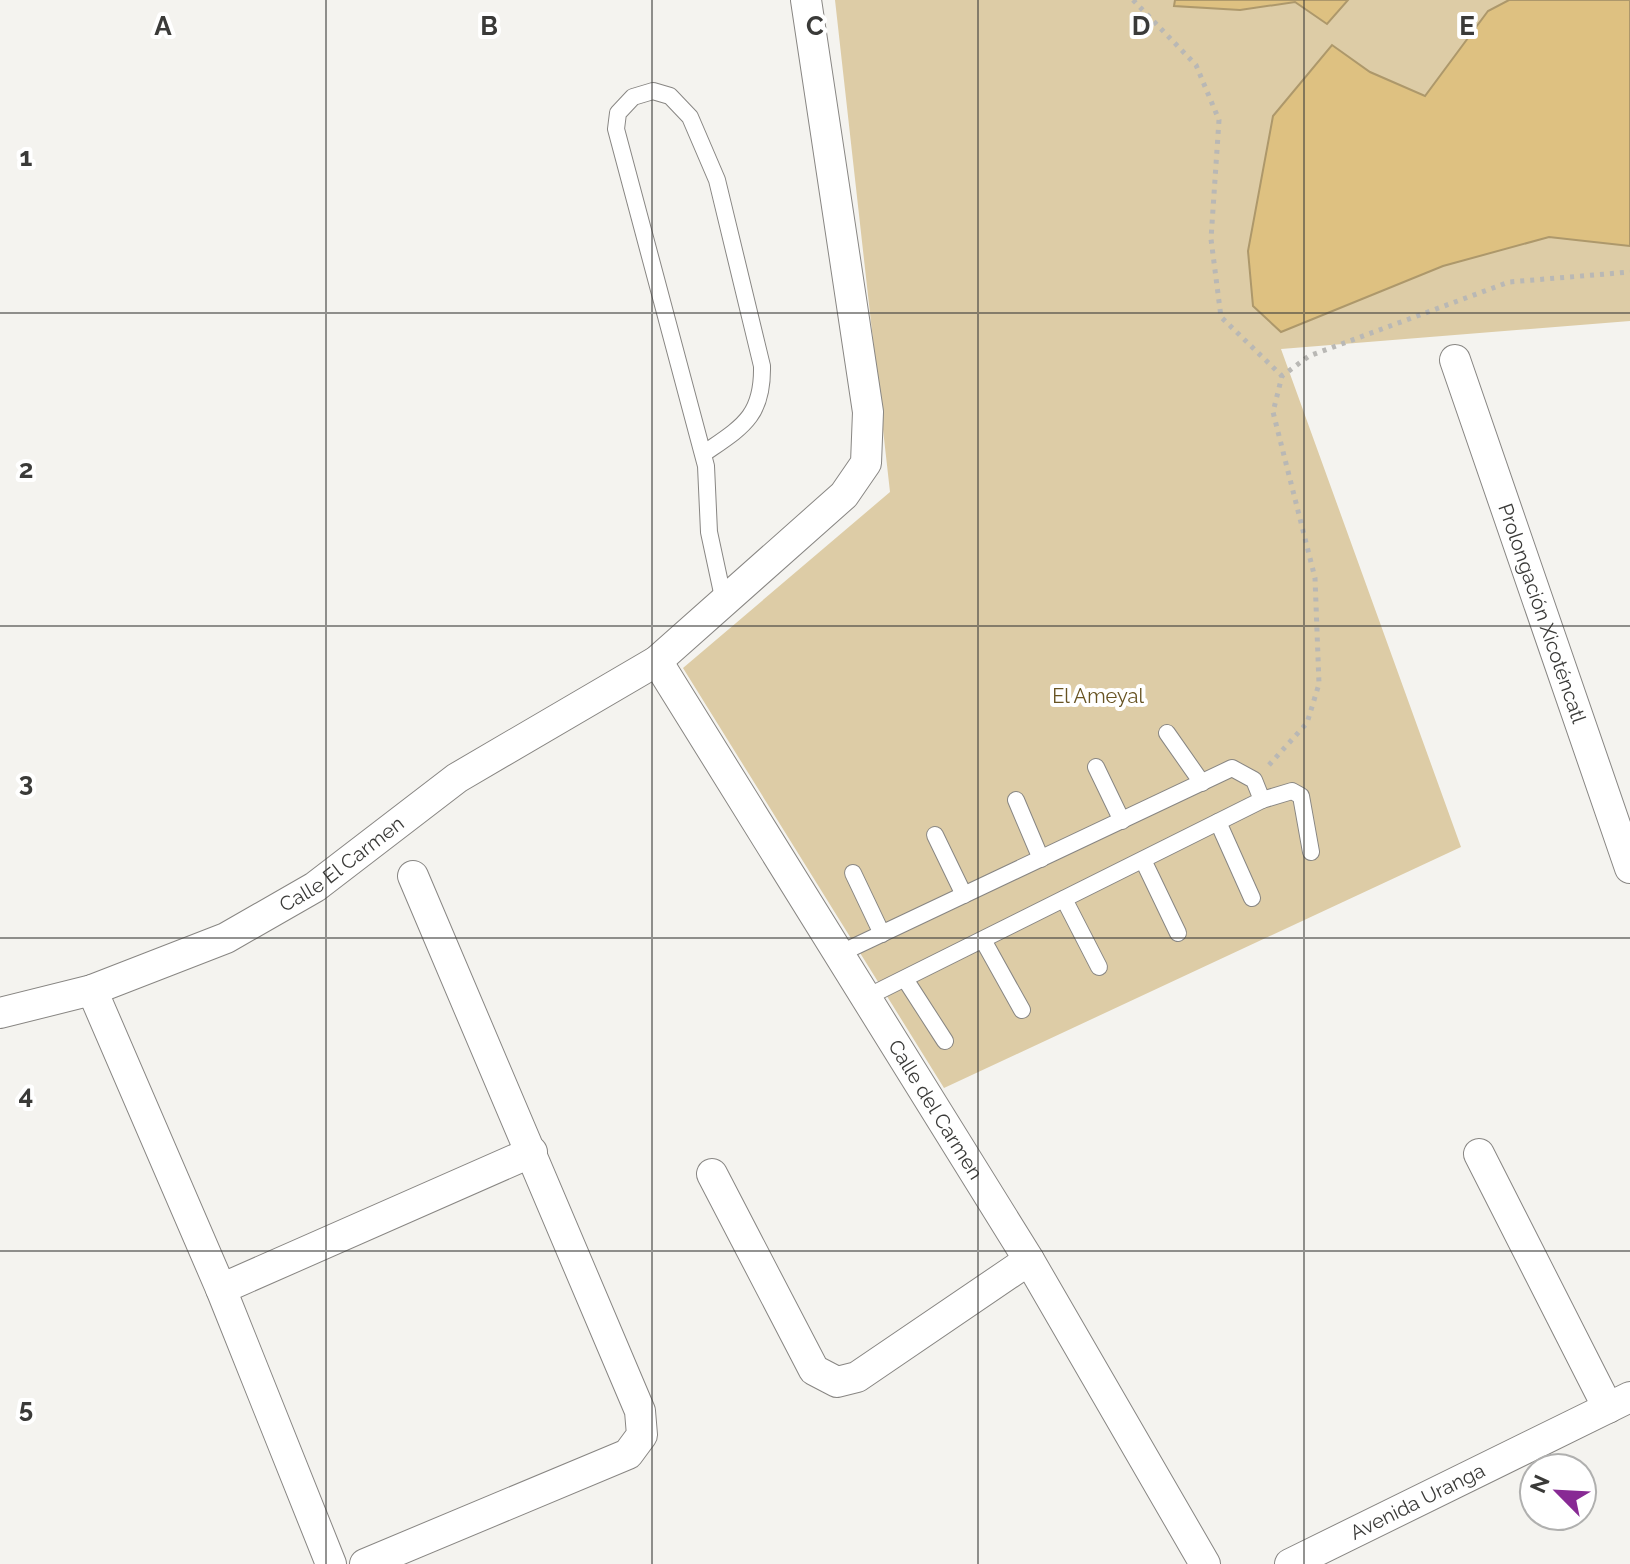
<svg xmlns="http://www.w3.org/2000/svg" width="1630" height="1564" font-family="Raleway,sans-serif">
	<style>
		.green { fill: #ddcca6 }
		.water { fill: #dec181; stroke: #ad986b; stroke-width: 2 }
		.lines { fill: none; stroke-linecap: round; stroke-linejoin: round }
		.service-casing { stroke: #888683; stroke-width: 18 }
		.minor-casing { stroke: #888683; stroke-width: 32 }
		.path { stroke: #b9b8b5; stroke-width: 5; stroke-dasharray: 4 6; stroke-linecap: butt }
		.service { stroke: #fff; stroke-width: 16 }
		.minor { stroke: #fff; stroke-width: 30 }
		.grid { fill: none; stroke: #3a3a38; stroke-width: 2; stroke-opacity: 0.55 }
		.labels { text-anchor: middle; dominant-baseline: central; stroke-width: 8; stroke-linejoin: round; paint-order: stroke }
		.street-label { font-size: 20px; fill: #3a3a38; stroke: #fff }
		.park-label { font-size: 20px; fill: #675322; stroke: #fff }
		.grid-label { font-size: 26px; text-anchor: middle; font-weight: bold; fill: #3a3a38; stroke: #fff; stroke-width: 8; stroke-linejoin: round; paint-order: stroke }
	</style>
	<rect width="100%" height="100%" fill="#f4f3ef"/>
	<path class="green" d="M835,0h795v321l-349,28 180,498 -517,241 -261,-420 207,-176z"/>
	<g class="water">
		<path d="M1175,0h173l-21,24 -32,-22 -55,8 -66,-4z"/>
		<path d="M1509,0h121v246l-81,-9 -106,29 -162,66 -28,-26 -5,-55 25,-135 59,-71 38,27 55,24 63,-85z"/>
	</g>
	<g class="lines">
		<g class="service-casing">
			<g id="service">
				<path d="M703,454c39,-27 60,-37 59,-88l-45,-186 -27,-63 -20,-21 -17,-5 -20,6 -15,16 -2,16 90,337 3,66 15,70"/>
				<path d="M1167,733l35,50"/>
				<path d="M1096,767l26,54"/>
				<path d="M1016,800l25,59"/>
				<path d="M1262,800l30,-9 9,5 10,56"/>
				<path d="M1218,822l34,76"/>
				<path d="M935,835l29,60"/>
				<path d="M1143,860l35,73"/>
				<path d="M853,873l29,61"/>
				<path d="M1064,899l35,68"/>
				<path d="M983,940l39,70"/>
				<path d="M841,953l391,-185 22,12 8,20 -395,197"/>
				<path d="M905,979l40,62"/>
			</g>
		</g>
		<g class="minor-casing">
			<g id="minor">
				<path id="s1" d="M1455,360l175,508"/>
				<path id="s2" d="M657,661l372,599 176,304"/>
				<path d="M92,990l129,299 110,275"/>
				<path id="s3" d="M0,1013l92,-23 134,-52 89,-51 142,-109 200,-117 187,-166 22,-32 2,-51 -62,-412"/>
				<path d="M1479,1154l129,254"/>
				<path d="M712,1174l102,196 23,12 20,-5 172,-117"/>
				<path d="M221,1289l311,-137"/>
				<path d="M365,1564l263,-110 14,-19 -2,-24 -227,-535"/>
				<path id="s4" d="M1290,1564l340,-167"/>
			</g>
		</g>
		<g class="path">
			<path d="M1133,0l63,65 23,55 -8,119 10,78 61,59"/>
			<path d="M1269,765l38,-42 12,-39 -4,-106 -42,-166 9,-36 27,-20 200,-74 121,-10"/>
		</g>
		<use href="#service" class="service"/>
		<use href="#minor" class="minor"/>
	</g>
	<path class="grid" d="M326,0v1564M652,0v1564M978,0v1564M1304,0v1564M0,313h1630M0,626h1630M0,938h1630M0,1251h1630"/>
	<g class="labels">
		<g class="street-label">
			<text stroke="none"><textPath href="#s1" startOffset="268">Prolongación Xicoténcatl</textPath></text>
			<text stroke="none"><textPath href="#s3" startOffset="376">Calle El Carmen</textPath></text>
			<text stroke="none"><textPath href="#s2" startOffset="528">Calle del Carmen</textPath></text>
			<text stroke="none"><textPath href="#s4" startOffset="142">Avenida Uranga</textPath></text>
		</g>
		<g class="park-label">
			<text x="1098" y="696">El Ameyal</text>
		</g>
	</g>
	<g class="grid-label">
		<text x="163" y="35">A</text>
		<text x="489" y="35">B</text>
		<text x="815" y="35">C</text>
		<text x="1141" y="35">D</text>
		<text x="1467" y="35">E</text>
		<text x="26" y="166">1</text>
		<text x="26" y="478">2</text>
		<text x="26" y="791">3</text>
		<text x="26" y="1104">4</text>
		<text x="26" y="1417">5</text>
	</g>
	<g transform="translate(1558 1492) rotate(294)"><circle r="38" fill="#ffffff" stroke="#b0b0af" stroke-width="2"/>
	<path d="M0-6L14 30L0 20L-14 30Z" fill="#882a94"/>
	<text y="-12" font-size="22" font-weight="bold" text-anchor="middle" fill="#3a3a38">N</text>
	</g>
</svg>
